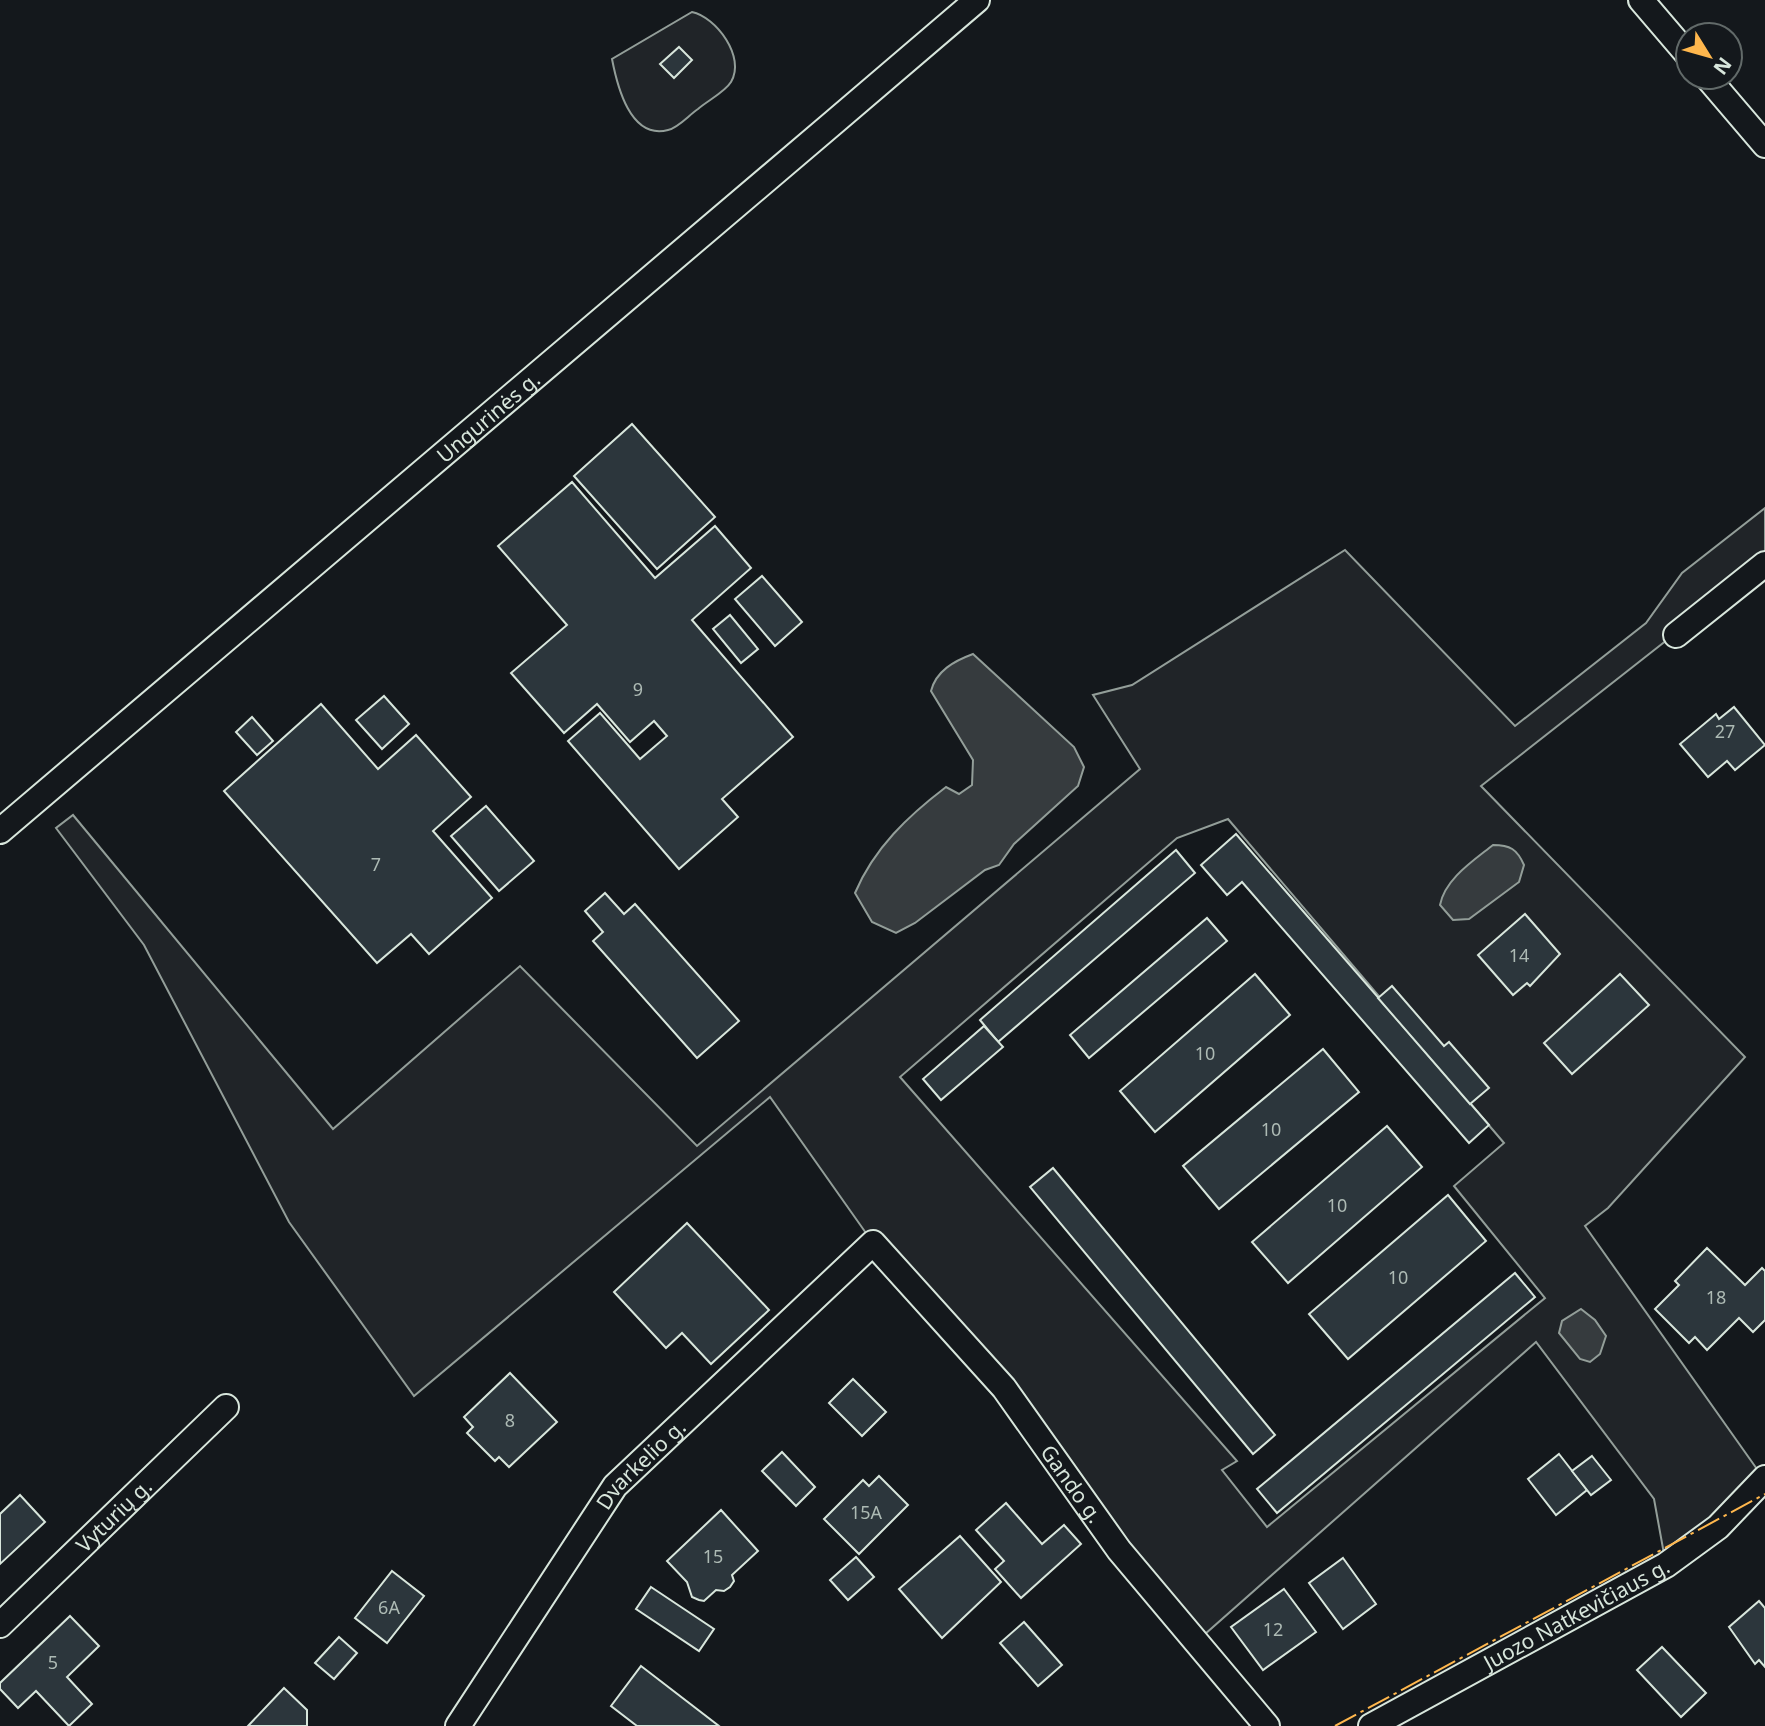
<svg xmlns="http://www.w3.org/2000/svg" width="1765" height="1726" font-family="'Noto Sans',sans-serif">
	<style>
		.green { fill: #202428; stroke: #939e99; stroke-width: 2; fill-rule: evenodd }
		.water { fill: #363b3e; stroke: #939e99; stroke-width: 2 }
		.building { fill: #2c363c; stroke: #d8e6dc; stroke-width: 2 }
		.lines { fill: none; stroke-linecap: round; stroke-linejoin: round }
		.minor-casing { stroke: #d8e6dc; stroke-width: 28 }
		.minor { stroke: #14181c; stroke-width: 24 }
		.power { stroke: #ffb74d; stroke-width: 2; stroke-dasharray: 24 5 3.5 5; stroke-linecap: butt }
		.labels { text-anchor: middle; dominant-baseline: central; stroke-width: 5; stroke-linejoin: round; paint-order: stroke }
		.number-label { font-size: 18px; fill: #adbab4 }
		.street-label { font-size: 21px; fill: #d8e6dc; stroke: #14181c }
	</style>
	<rect width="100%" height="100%" fill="#14181c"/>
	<g class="green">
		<path d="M692,12c24,5 54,45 39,70 -6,10 -24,19 -33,27 -9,6 -20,19 -30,21 -38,10 -51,-45 -56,-71z"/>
		<path d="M1765,508v55l-284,223 264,271 -137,151 -23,18 179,253 -98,86 -12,-66 -118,-157 -340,300 -323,-399 -103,-146 -356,299 -125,-174 -145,-277 -88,-117 17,-13 260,314 187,-163 177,180 443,-377 -47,-74 39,-10 213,-135 170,176 131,-103 36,-50zM1228,819l276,324 -50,43 91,112 -278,229 -45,-57 15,-9 -337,-384 277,-239z"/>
	</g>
	<g class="water">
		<path d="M973,654l101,93 10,20 -6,19 -64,58 -15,21 -14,5 -70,53 -19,10 -24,-11 -17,-29c19,-45 53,-77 91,-106l13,7 13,-9 1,-25 -42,-69c5,-20 23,-30 42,-37z"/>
		<path d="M1493,845c17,0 24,4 31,20l-5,17 -50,37 -16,1 -13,-15c5,-26 33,-44 53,-60z"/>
		<path d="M1581,1309l14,11 11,16 -6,18 -10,8 -10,-3 -21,-26 3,-12z"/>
	</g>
	<g class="building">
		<path d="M679,47l13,13 -18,18 -14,-14z"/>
		<path d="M632,424l83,93 -58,52 -83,-93z"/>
		<path d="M572,482l83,96 60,-52 36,42 -59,52 101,117 -71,62 16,18 -59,52 -111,-128 32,-28 40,46 27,-23 -13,-15 -24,21 -33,-38 -33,29 -53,-60 56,-48 -69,-79z"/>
		<path d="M762,576l40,46 -27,24 -40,-47z"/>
		<path d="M730,615l28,34 -17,14 -28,-34z"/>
		<path d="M384,696l25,28 -27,25 -26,-29z"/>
		<path d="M321,704l57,65 38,-34 55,62 -38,34 59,67 -63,56 -18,-20 -34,29 -153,-172z"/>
		<path d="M1734,707l31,38 -30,25 -8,-9 -19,16 -28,-33 36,-30 3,5z"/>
		<path d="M252,717l21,24 -16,14 -21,-23z"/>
		<path d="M486,806l48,55 -35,30 -48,-55z"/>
		<path d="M1236,834l253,291 -20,18 -227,-261 -15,13 -26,-30z"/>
		<path d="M1176,850l19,23 -197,169 -18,-22z"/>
		<path d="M605,893l19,21 11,-10 104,117 -42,37 -104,-117 10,-9 -18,-21z"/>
		<path d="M1525,914l35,40 -30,32 -3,-3 -14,12 -35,-40z"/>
		<path d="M1207,918l20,23 -138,117 -19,-23z"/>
		<path d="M1255,974l35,41 -135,117 -35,-41z"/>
		<path d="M1620,974l29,31 -77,69 -28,-31z"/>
		<path d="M1392,986l52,60 5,-4 40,46 -19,16 -92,-106z"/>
		<path d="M984,1026l19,21 -62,53 -18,-21z"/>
		<path d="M1323,1049l36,43 -140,117 -36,-43z"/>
		<path d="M1387,1126l35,41 -134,116 -36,-41z"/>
		<path d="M1053,1168l222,267 -22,19 -223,-267z"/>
		<path d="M1448,1195l38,46 -138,118 -39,-45z"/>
		<path d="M687,1223l82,87 -58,54 -29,-31 -16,15 -52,-56z"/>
		<path d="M1707,1248l38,37 17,-17 3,3v49l-12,12 -14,-14 -32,32 -12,-13 -6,6 -34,-34 24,-24 -4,-4z"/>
		<path d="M1515,1273l20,24 -258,216 -20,-24z"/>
		<path d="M510,1373l47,49 -48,45 -10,-10 -4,4 -28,-28 6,-6 -9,-10z"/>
		<path d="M853,1379l33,33 -24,24 -33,-33z"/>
		<path d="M782,1452l33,35 -19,19 -34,-35z"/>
		<path d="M1559,1454l28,36 -31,25 -28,-36z"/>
		<path d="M1592,1456l19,24 -20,15 -19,-24z"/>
		<path d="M879,1476l29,29 -49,49 -35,-35 39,-39 6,6z"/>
		<path d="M20,1495l25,27 -45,42v-50z"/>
		<path d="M1006,1503l36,41 22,-19 17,19 -60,54 -26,-29 9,-8 -28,-31z"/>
		<path d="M721,1510l37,41 -26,24 2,6 -4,6 -6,4 -8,-1 -12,11 -5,-1 -7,-3 -5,-15 -20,-21z"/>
		<path d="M960,1536l41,46 -59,56 -43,-49z"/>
		<path d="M856,1557l18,20 -26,23 -18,-20z"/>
		<path d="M1343,1558l33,46 -33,25 -34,-46z"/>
		<path d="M392,1571l32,25 -37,47 -32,-25z"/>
		<path d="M651,1587l63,42 -15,22 -63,-42z"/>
		<path d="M1284,1589l32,43 -53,38 -32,-43z"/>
		<path d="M1759,1601l6,7v59l-6,-7 -4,4 -26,-37z"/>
		<path d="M70,1616l29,30 -32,31 25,27 -23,22 -33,-35 -18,17 -18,-19v-6z"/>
		<path d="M1024,1622l38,43 -24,21 -38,-43z"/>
		<path d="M339,1637l18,16 -23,26 -19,-16z"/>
		<path d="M1662,1647l44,46 -25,24 -44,-47z"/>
		<path d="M641,1666l78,60h-82l-26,-20z"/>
		<path d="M284,1688l23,22v16h-59z"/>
	</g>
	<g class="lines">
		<g class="minor-casing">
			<g id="minor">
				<path d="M1641,0l47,55"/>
				<path d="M1707,77l58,68"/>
				<path d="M1676,635l89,-71"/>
				<path id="s1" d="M0,831c326,-276 652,-553 977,-831"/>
				<path id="s2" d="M0,1625l226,-218"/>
				<path id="s3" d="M458,1726l157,-240 258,-243 131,145 115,162 148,176"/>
				<path id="s4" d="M1371,1726l295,-161 52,-38 47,-49"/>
			</g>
		</g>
		<use href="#minor" class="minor"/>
		<path class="power" d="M1335,1726l430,-232"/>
	</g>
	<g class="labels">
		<g class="number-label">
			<text x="638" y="689">9</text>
			<text x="1725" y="731">27</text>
			<text x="376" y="864">7</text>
			<text x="1519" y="955">14</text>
			<text x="1205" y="1053">10</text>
			<text x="1271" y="1129">10</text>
			<text x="1337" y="1205">10</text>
			<text x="1398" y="1277">10</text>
			<text x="1716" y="1297">18</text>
			<text x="510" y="1420">8</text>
			<text x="866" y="1512">15A</text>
			<text x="713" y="1556">15</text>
			<text x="389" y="1607">6A</text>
			<text x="1273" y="1629">12</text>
			<text x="53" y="1662">5</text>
		</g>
		<g class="street-label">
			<text stroke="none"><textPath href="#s1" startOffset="640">Ungurinės g.</textPath></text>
			<text stroke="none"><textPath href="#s3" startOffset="320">Dvarkelio g.</textPath></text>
			<text stroke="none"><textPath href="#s3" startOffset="954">Gando g.</textPath></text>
			<text stroke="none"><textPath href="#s2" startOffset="158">Vyturių g.</textPath></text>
			<text stroke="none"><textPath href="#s4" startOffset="234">Juozo Natkevičiaus g.</textPath></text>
		</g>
	</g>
	<g transform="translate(1709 56) rotate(127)"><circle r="33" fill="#14181c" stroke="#626a69" stroke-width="2"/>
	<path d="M0-5L12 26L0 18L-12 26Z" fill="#ffb74d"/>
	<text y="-10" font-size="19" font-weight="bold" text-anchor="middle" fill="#d8e6dc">N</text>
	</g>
</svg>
